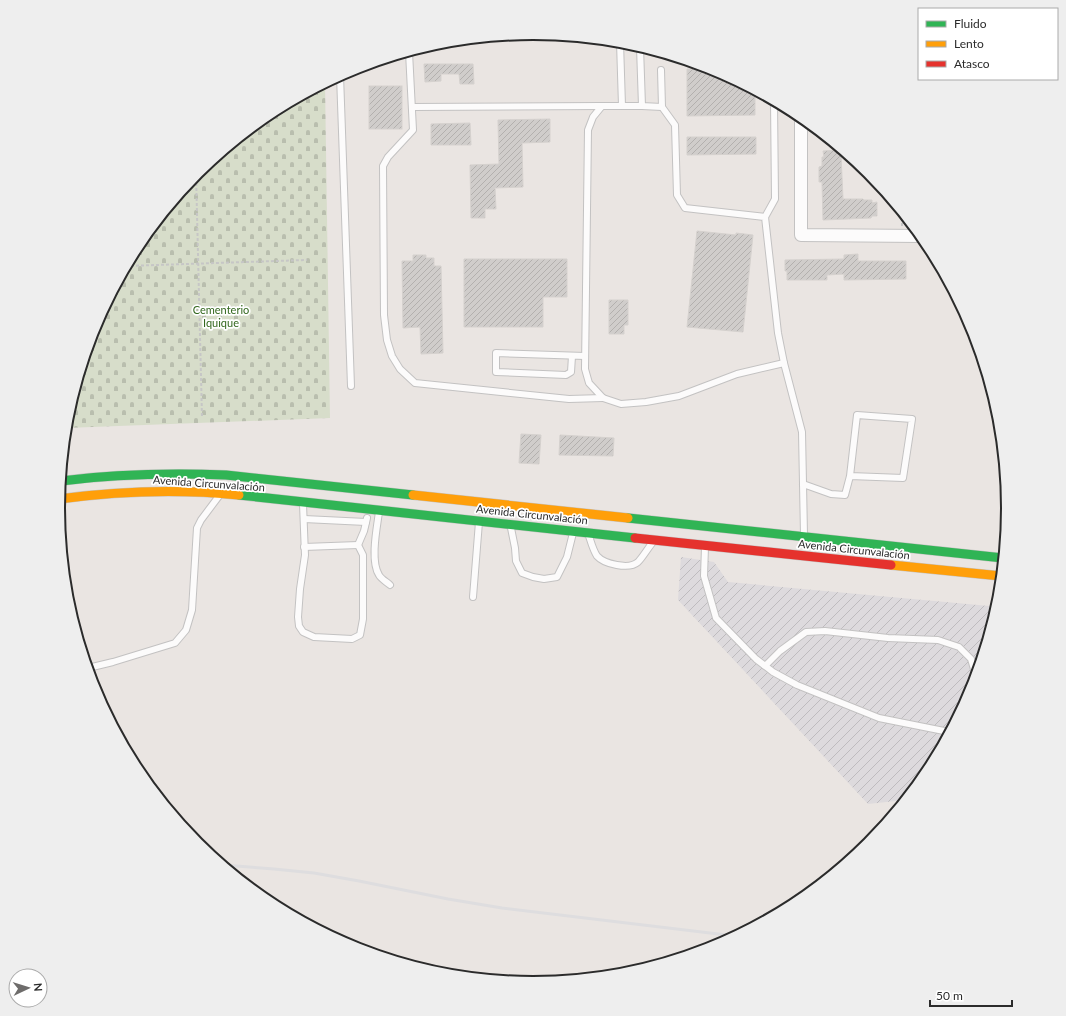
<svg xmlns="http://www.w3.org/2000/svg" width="1066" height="1016" font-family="Lato,sans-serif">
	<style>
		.industrial { fill: url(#industrial-furrows) }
		.cemetery { fill: url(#cemetery-stones) }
		.building { fill: url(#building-hatch); stroke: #d5d1ce }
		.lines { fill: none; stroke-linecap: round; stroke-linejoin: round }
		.lane-casing { stroke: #c3c2c2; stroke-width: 8 }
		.street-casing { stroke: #c3c2c2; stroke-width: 14 }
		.fast-casing { stroke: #c5c3c2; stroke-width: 10 }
		.slow-casing { stroke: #c5c3c2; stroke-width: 10 }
		.jam-casing { stroke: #c5c3c2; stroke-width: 10 }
		.path { stroke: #c6c6c6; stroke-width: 2; stroke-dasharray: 3 2; stroke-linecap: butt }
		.lane { stroke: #fcfbfb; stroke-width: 6 }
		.street { stroke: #fcfbfb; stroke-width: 12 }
		.fast { stroke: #30b455; stroke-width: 9 }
		.slow { stroke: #ff9f0a; stroke-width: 9 }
		.jam { stroke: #e5322d; stroke-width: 9 }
		.rail { stroke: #dedddf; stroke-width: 3 }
		.labels { text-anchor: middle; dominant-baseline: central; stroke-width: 3.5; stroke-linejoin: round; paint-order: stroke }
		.park-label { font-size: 11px; fill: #32671d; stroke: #fff }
		.street-label { font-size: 11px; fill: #2b2b2b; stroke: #fff }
		.rim { fill: none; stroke: #2b2b2b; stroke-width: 2 }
	</style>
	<defs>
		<pattern id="industrial-furrows" width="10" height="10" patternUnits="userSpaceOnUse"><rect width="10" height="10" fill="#dddadd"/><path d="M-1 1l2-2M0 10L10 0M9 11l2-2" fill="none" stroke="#bebbbe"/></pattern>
		<pattern id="cemetery-stones" width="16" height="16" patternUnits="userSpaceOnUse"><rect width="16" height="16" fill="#d7ddca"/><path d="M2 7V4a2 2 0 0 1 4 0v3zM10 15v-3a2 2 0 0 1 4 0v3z" fill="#b9beae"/></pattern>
		<pattern id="building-hatch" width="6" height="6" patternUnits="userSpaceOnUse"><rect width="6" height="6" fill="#d0cdcb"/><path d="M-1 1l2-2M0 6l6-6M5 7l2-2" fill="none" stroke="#b3b0ae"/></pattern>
	</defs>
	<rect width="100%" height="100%" fill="#eae5e2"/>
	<path class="industrial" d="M681,557l33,5 14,20 261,24 8,2 -25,82 -44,82 -23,28 -37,4 -190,-204z"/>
	<path class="cemetery" d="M325,83l5,335 -264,10 1,-13 27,-89 44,-82 59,-72 72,-59z"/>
	<g class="building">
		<path d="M424,64h49l1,20h-14l-1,-10h-18v7l-16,1z"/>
		<path d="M711,68l44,23v24l-68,1v-47z"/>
		<rect x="369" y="86" width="33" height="43"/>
		<path d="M550,119v23l-28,1 1,44 -28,1 1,21h-11v9h-14l-1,-53 29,-1 -1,-44z"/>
		<path d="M470,123l1,22h-40v-21z"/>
		<path d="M687,137h69v17l-69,1z"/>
		<path d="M838,150v5h3l2,44h20l1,1h8v3l5,-1v14h-5l-1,2 -48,2 -1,-38h-3v-15l3,-1v-9h2l-1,-6z"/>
		<path d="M697,231l39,4v-2l17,2 -10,97 -56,-5z"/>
		<path d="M858,254v7h48v18l-62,1v-6l-17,1v5h-40v-9h-2v-11l59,-1v-4z"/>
		<path d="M413,255h13v3h8v8h7l2,87 -22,1 -1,-27 -17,1 -1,-67h11z"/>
		<path d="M464,259h103v38h-24v30h-79z"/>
		<path d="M609,300h19v25h-4v9h-15z"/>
		<path d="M521,434l20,1 -2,29 -20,-1z"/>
		<path d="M560,435l54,3 -1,18 -54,-1z"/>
	</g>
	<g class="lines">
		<g class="lane-casing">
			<g id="lane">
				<path d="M620,42l2,64h-20l-9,11 -5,13 -3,239 4,14 14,15 18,6 25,-2 33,-6 58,-22 47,-11"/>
				<path d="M640,47l2,59 20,1 13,18 2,70 8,13 80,9 13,116 6,30 18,69 2,103"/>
				<path d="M409,52l4,78 -25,27 -5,9 1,149 3,25 5,16 8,13 15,14 154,16 34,-1"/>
				<path d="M661,70l1,37"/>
				<path d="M340,75l11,311"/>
				<path d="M622,106h20"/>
				<path d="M412,107l190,-1"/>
				<path d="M765,217l10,-18 -1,-98"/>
				<path d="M572,356l-1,16 -5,3 -70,-3v-19l89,3"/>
				<path d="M803,484l28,10 14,1 5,-19 53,2 9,-59 -55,-4 -7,61"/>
				<path d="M303,504l2,51 -5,34 -2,28 1,9 4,6 11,5 38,2 8,-4 3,-16v-64l-5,-10"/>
				<path d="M379,512c-2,15 -9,49 0,63 2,4 8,7 11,10"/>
				<path d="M304,519l62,3"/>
				<path d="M511,528l4,20 1,13 6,12 11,4 11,2 13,-2 10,-20 6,-24"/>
				<path d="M589,536c2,6 4,14 8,20 7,8 32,14 41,6 5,-5 10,-14 15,-20"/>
				<path d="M358,545l6,-14 3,-13"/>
				<path d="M304,547l54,-2"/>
				<path d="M705,547l-1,29 12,42 40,41 17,13 24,13 82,33 70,14"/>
				<path d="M473,597l6,-75"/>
				<path d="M765,666l15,-15 26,-19 19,-1 63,7 50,2 21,7 12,12 5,17"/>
				<path d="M88,668l25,-6 62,-19 11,-13 6,-20 5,-82 4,-8 18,-24"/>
			</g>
		</g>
		<g class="street-casing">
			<path id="street" d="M801,116v119l120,1"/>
		</g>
		<g class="fast-casing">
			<g id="fast">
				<path d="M61,481c55,-7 110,-8 165,-6l187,20"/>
				<path d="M239,495l396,43"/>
				<path d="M628,518l375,40"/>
			</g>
		</g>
		<g class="slow-casing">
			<g id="slow">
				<path d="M413,495l215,23"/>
				<path d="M59,499c60,-8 120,-10 180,-4"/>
				<path d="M891,565l110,11"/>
			</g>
		</g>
		<g class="jam-casing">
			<path id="jam" d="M635,538l256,27"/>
		</g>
		<g class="path">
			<path d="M196,173l6,244"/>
			<path d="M902,226v-13"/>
			<path d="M126,266l181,-6"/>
			<path d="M71,402l1,13"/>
		</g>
		<use href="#lane" class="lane"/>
		<use href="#street" class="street"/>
		<use href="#fast" class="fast"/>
		<use href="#slow" class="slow"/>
		<use href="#jam" class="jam"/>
		<path class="rail" d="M223,865l51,4 40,4 45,8 89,18 54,9 233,28"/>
	</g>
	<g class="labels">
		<g class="park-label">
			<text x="221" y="309">Cementerio<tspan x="221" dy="13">Iquique</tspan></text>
		</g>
		<g class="street-label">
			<text transform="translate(209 483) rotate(4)">Avenida Circunvalación</text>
			<text transform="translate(532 514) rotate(6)">Avenida Circunvalación</text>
			<text transform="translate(854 549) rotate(6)">Avenida Circunvalación</text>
		</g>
	</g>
	<path d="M0 0H1066V1016H0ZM65 508a468 468 0 1 1 936 0a468 468 0 1 1-936 0Z" fill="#eee" fill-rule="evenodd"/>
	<path class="rim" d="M65 508a468 468 0 1 1 936 0a468 468 0 1 1-936 0Z"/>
	<rect x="918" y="8" width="140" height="72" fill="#ffffff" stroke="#aaaaaa"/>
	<rect x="926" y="21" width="20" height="6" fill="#30b455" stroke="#aaaaaa"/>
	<text x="954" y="28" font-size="12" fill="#2b2b2b">Fluido</text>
	<rect x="926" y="41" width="20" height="6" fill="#ff9f0a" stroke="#aaaaaa"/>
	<text x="954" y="48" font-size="12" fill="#2b2b2b">Lento</text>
	<rect x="926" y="61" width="20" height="6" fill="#e5322d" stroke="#aaaaaa"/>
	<text x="954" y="68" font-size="12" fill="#2b2b2b">Atasco</text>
	<g transform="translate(28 988) rotate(86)"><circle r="19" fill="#ffffff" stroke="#aaaaaa"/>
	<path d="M0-3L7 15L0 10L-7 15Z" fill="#6e6c6b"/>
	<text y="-6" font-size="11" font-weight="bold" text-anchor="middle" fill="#2b2b2b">N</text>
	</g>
	<path d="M930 1000v6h82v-6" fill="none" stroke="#2b2b2b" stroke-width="2"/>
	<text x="936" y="1000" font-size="12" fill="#2b2b2b" stroke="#ffffff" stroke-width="3" paint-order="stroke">50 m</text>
</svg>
